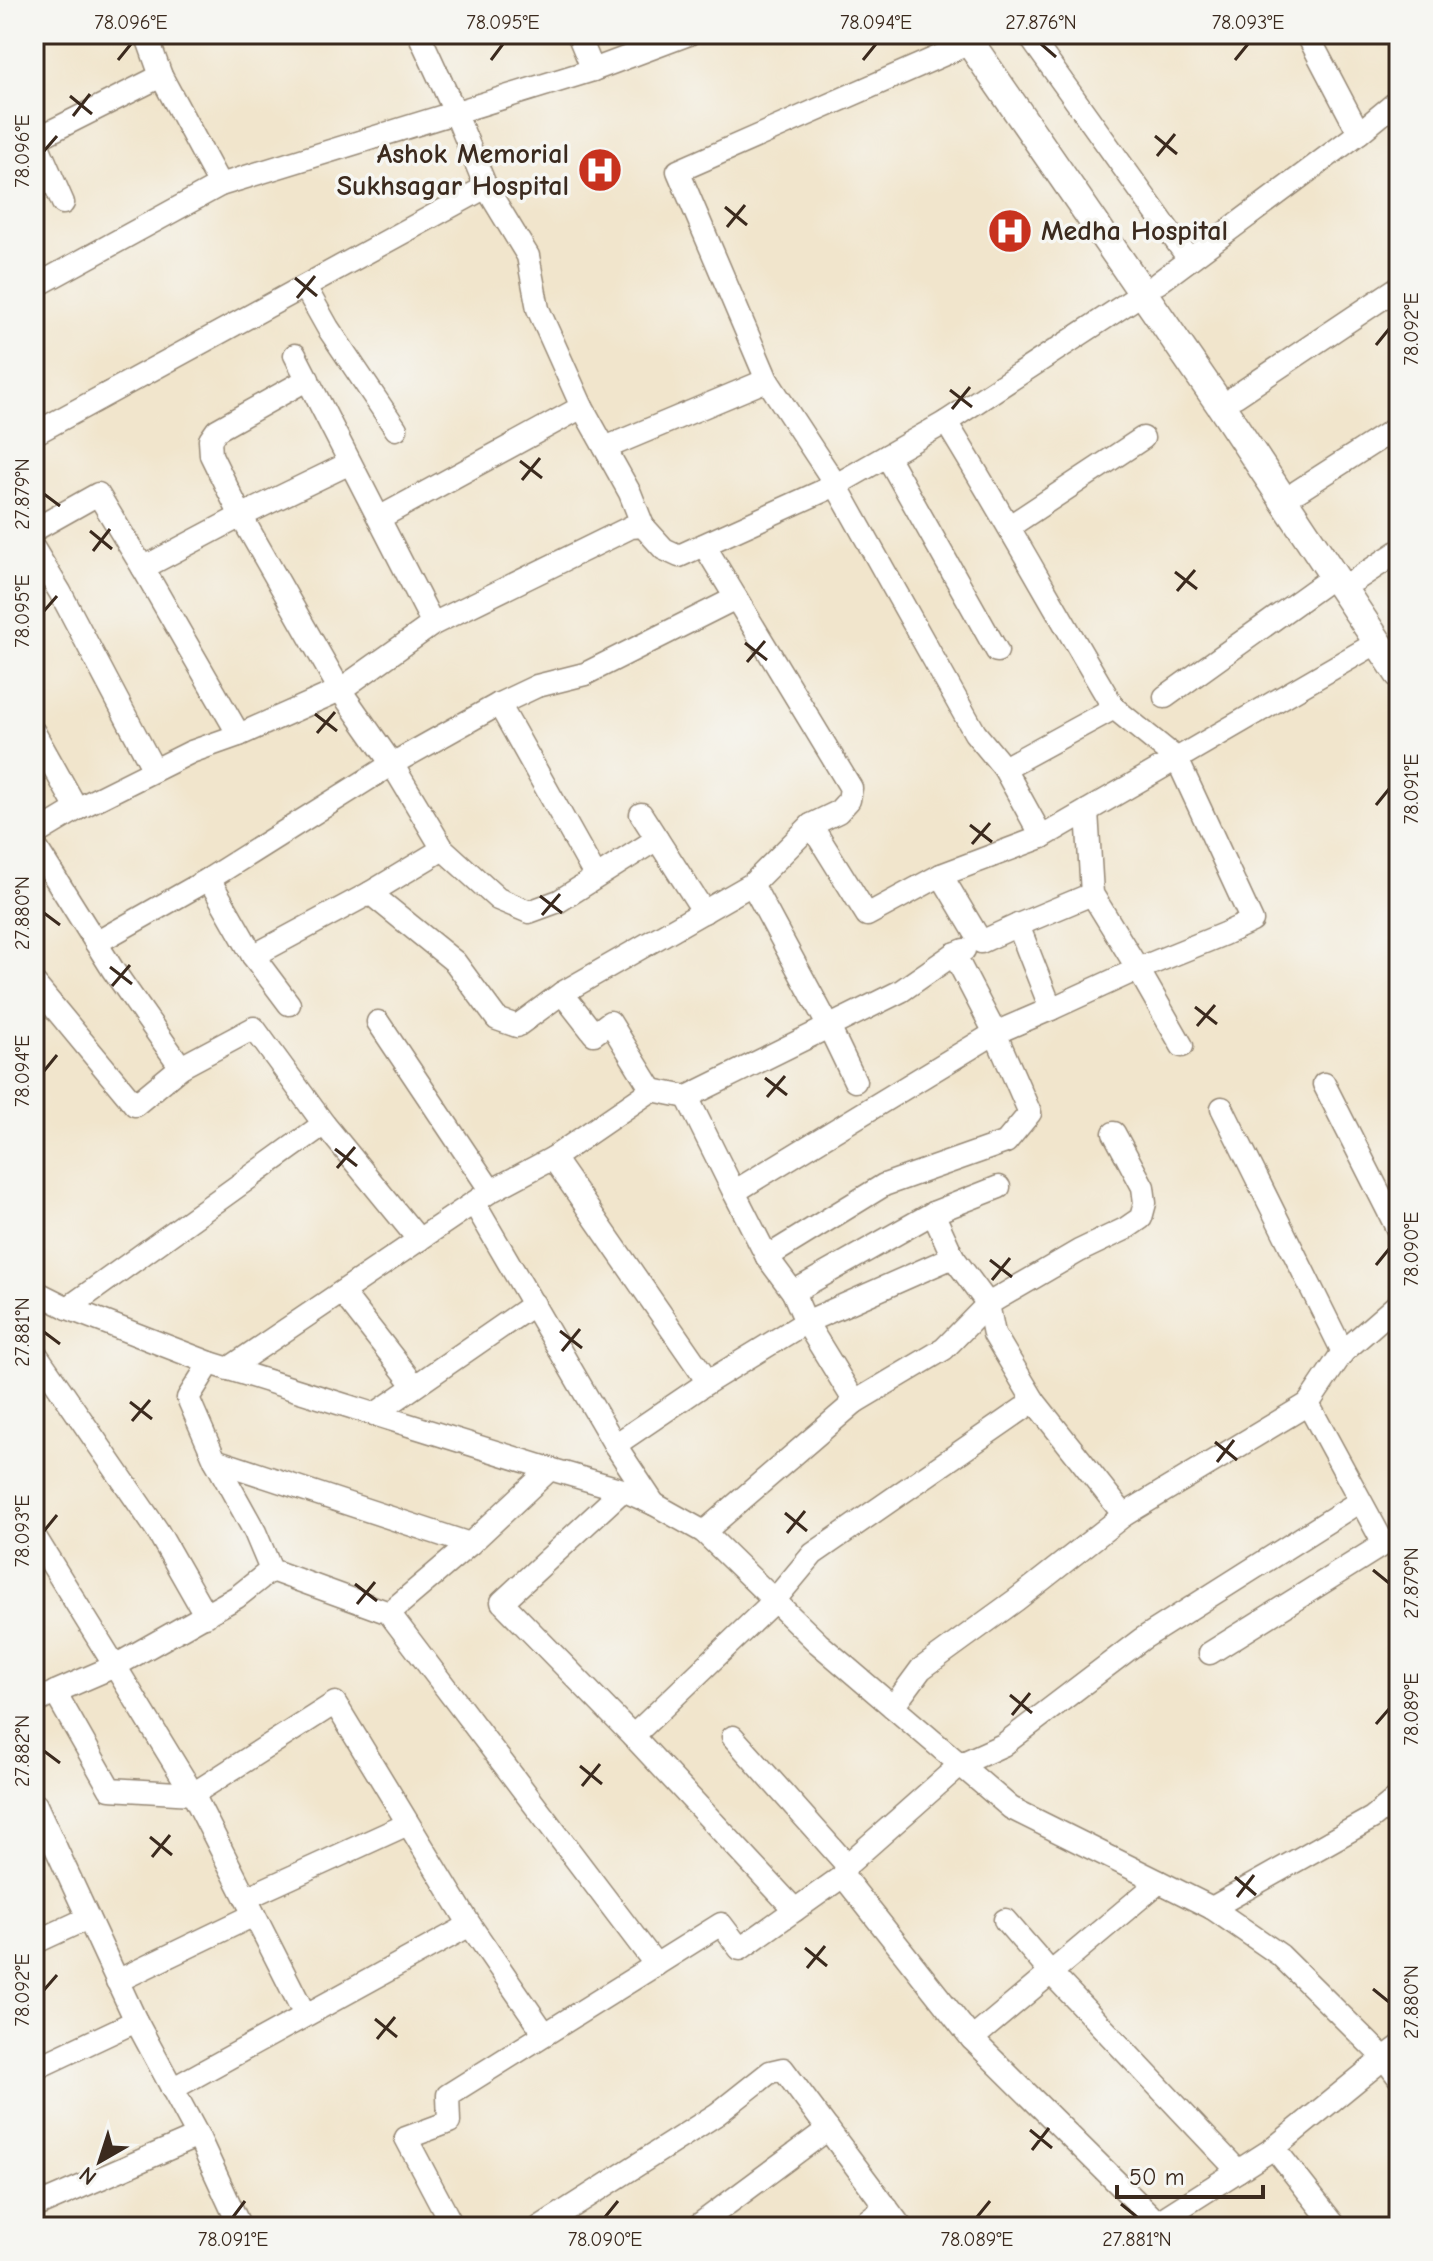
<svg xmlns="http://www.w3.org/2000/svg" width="1433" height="2261" font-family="'Comic Neue',sans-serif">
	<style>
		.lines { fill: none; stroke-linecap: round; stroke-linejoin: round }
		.minor-casing { stroke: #968875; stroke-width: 25 }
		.major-casing { stroke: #968875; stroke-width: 31 }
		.minor { stroke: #fff; stroke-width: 22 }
		.major { stroke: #fff; stroke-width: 28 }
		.ticks { fill: none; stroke: #3b2a1e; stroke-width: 3 }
		.labels { text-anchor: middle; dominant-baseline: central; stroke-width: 7; stroke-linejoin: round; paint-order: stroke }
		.poi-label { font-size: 28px; font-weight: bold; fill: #3b2a1e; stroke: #f6f6f2; text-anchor: end }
		.neatline { fill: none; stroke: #3b2a1e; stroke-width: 3 }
		.ticks-label { font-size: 20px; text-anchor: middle; fill: #3b2a1e }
	</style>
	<rect width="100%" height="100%" fill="#f6f6f2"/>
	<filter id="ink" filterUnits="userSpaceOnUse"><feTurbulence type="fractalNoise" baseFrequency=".0125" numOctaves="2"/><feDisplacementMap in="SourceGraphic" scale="16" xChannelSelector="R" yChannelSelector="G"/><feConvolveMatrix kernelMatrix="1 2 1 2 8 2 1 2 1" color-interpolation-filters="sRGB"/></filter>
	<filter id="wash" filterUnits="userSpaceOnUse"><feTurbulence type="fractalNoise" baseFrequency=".006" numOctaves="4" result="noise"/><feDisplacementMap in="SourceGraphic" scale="32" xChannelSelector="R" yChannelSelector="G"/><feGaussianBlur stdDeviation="1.8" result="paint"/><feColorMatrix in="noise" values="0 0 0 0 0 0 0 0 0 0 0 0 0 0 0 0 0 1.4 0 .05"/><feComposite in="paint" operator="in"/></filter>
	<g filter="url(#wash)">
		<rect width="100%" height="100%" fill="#f1e5cc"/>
	</g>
	<g filter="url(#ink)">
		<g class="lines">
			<g class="minor-casing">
				<g id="minor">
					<path d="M146,34l15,42 59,109"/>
					<path d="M578,34l15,36"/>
					<path d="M1028,34l161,225"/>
					<path d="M1307,34l52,99"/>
					<path d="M970,43l-292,128 89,209 69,105 139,248 29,35"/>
					<path d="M35,139l28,64"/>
					<path d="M34,140l127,-64"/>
					<path d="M486,187l42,69 10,53 44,98 48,86 13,33"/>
					<path d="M1158,283l201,-150 40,-33"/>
					<path d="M34,287l186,-102 373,-115 96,-36"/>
					<path d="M305,287l23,41 68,101"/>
					<path d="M295,355l138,269"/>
					<path d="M308,379l-91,51 -7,10 1,15 30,61 109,-53"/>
					<path d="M1236,396l163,-109"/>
					<path d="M946,422c58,94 111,191 168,286l-110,60 38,69"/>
					<path d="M34,434l452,-247 -31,-75 -36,-78"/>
					<path d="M605,448l162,-68"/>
					<path d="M887,456l110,195"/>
					<path d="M1298,491l101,-65"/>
					<path d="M379,518l203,-111"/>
					<path d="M1010,526l133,-88"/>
					<path d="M34,530l64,-36 45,74 96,167"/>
					<path d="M704,545l147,243 -2,12 -11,12 -27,13 -59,59 -190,109 32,41 16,-12 42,68 -99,68 155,224 98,-60 147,-65"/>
					<path d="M34,549l26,43 94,178"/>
					<path d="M143,568l98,-52 99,174 52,74 107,-60 38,-18 48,-12 151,-76"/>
					<path d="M1357,579l42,-28"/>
					<path d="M1165,697l169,-121"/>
					<path d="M499,704l97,173"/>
					<path d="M34,732l43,77"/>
					<path d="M1087,811l5,83 46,75 44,77"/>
					<path d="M641,814l63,98"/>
					<path d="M811,825l56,90 74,-40 101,-38 336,-195"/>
					<path d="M34,835l43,-26 114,-57 48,-17 101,-45 93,-66 198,-97 12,-1 21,23 15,7 157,-71 110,-63 197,-129"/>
					<path d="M34,844l79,126 68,97"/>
					<path d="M941,875l40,67 37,-17 33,84 87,-40 86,-35 28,-13 -75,-162 -63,-51"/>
					<path d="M209,879l44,77 36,48"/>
					<path d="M752,884l77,143 26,54"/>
					<path d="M370,893l85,69 42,57 20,7 45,-33"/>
					<path d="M1018,925l74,-31"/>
					<path d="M96,943l113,-64 183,-115 51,85 55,50 31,13 30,-11 98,-62"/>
					<path d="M253,956l117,-63 73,-44"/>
					<path d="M34,983l101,122 46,-38 73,-39 70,96 95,116"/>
					<path d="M1324,1084l75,148"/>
					<path d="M652,1090l35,7 214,-106 53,-37 10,-4"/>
					<path d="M687,1097l47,95"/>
					<path d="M1222,1108l121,244"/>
					<path d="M491,1191l62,-33"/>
					<path d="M474,1203l141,242 39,59"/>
					<path d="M933,1213l20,44 35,47 6,30 40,67 90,114 184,-111 76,140 -174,109"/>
					<path d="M767,1257l117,-72 122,-43 24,-29 -35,-80 -41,-79"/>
					<path d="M34,1291l34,17 142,55 340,106 73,21 31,14 50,28 114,111 193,165 201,100 68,47 104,103 -110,90 -124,79"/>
					<path d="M342,1292l73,94"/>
					<path d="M793,1292l140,-79 66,-26"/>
					<path d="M68,1308l256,-184"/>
					<path d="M34,1351l123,179 49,86"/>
					<path d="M210,1363l-22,35 27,62 40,72 16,38 118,43 267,352"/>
					<path d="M228,1369l263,-178 -113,-169"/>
					<path d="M855,1402l-49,-80 -13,-30 -26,-35 -33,-65 261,-159 56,-24"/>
					<path d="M1308,1404l35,-52 56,-49"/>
					<path d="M375,1414l159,-110"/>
					<path d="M615,1445l93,-63"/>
					<path d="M215,1460l255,84 80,-75"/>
					<path d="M623,1490l-121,112 131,134 162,174"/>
					<path d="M704,1532l151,-130 89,-53 44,-45 91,-53 46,-22 16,-11 4,-15 -2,-16 -29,-54"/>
					<path d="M34,1535l81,131 122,-69 34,-27"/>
					<path d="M389,1613l81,-69"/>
					<path d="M55,1692l60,-26 78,128 112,221"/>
					<path d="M34,1704l21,-12 55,97 83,5 142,-91 135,222 75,109"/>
					<path d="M893,1707l28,-38 95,-69 108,-85"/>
					<path d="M633,1736l140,-134 40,-48 221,-153"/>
					<path d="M733,1737l114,128"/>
					<path d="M34,1806l2,-1 100,216"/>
					<path d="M1159,1882l-187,157 -129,-163 4,-11 114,-101 42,-19 139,-106 218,-138"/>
					<path d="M246,1898l162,-74"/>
					<path d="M1212,1908l160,-90 27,-22"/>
					<path d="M1005,1920l46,53 187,198"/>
					<path d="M34,1943l54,-25"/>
					<path d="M117,1981l137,-66"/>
					<path d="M972,2039l190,188"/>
					<path d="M1399,2047l-15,11 15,20"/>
					<path d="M34,2069l102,-48 62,115 42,91"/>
					<path d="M172,2089l298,-164"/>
					<path d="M1274,2148l62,79"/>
					<path d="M34,2207l164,-71"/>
					<path d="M453,2227l-47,-89 43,-16 -1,-27 273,-171 19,25 103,-73"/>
					<path d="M540,2227l177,-113 53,-42 13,-3 118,158"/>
					<path d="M696,2227l132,-98"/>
					<path d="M859,2227l27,-21"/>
				</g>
			</g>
			<g class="major-casing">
				<path id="major" d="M964,34l257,372 178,268"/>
			</g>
			<use href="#minor" class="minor"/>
			<use href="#major" class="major"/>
		</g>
	</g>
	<path class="ticks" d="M1041,44l15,13M118,60l13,-16M491,60l12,-16M863,60l13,-16M1235,60l13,-16M70,96l22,18M73,116l17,-22M1155,136l22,18M44,151l13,-15M1157,156l18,-22M725,207l22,18M727,227l18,-22M295,278l22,18M297,298l18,-22M1376,345l13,-16M950,390l22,17M952,409l18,-22M520,461l22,17M522,480l18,-22M44,494l16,12M90,531l22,18M93,551l17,-22M1175,572l22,17M1177,591l18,-21M44,611l13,-15M745,643l22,17M747,662l18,-21M315,714l22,17M317,733l18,-21M1376,805l13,-16M970,825l22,17M972,844l18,-21M540,896l22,17M44,913l16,12M542,915l18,-21M110,967l22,17M112,986l18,-21M1195,1007l22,17M1197,1026l18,-21M44,1071l13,-16M765,1078l22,17M767,1097l18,-21M335,1149l22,17M337,1168l18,-21M990,1260l22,17M1376,1265l13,-16M992,1280l18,-22M560,1331l22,17M44,1332l16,12M562,1351l18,-22M130,1402l22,17M132,1421l18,-21M1215,1442l22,18M1217,1462l17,-22M785,1513l22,18M44,1531l13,-16M787,1533l18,-22M1373,1570l16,13M355,1584l22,17M357,1604l18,-22M1010,1695l22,18M1012,1715l18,-22M1376,1724l13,-15M44,1751l16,12M580,1766l22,18M582,1786l18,-22M150,1837l22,18M152,1857l18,-22M1235,1877l21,18M1237,1897l17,-22M805,1948l22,18M807,1968l18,-22M1373,1989l16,13M44,1990l13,-15M375,2019l22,18M377,2039l18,-22M1030,2130l22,18M1032,2150l17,-22M1121,2204l16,13M233,2217l12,-16M605,2217l13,-16M977,2217l13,-16"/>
	<defs>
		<g id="hospital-disc" transform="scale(2.3)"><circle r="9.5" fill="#c8321e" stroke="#f6f6f2"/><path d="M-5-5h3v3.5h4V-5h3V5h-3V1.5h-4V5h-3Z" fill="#fff"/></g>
	</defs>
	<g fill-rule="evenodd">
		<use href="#hospital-disc" x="600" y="170"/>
		<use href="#hospital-disc" x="1010" y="231"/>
	</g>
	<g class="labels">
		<g class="poi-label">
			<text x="569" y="154">Ashok Memorial<tspan x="569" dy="32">Sukhsagar Hospital</tspan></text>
			<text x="1041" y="231" text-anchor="start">Medha Hospital</text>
		</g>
	</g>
	<rect width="1433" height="2261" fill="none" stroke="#f6f6f2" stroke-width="88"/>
	<g transform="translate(100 2161) rotate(219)" stroke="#f6f6f2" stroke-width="6" paint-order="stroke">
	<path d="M0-6L14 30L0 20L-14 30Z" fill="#3b2a1e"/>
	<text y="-12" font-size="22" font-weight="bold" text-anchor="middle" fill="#3b2a1e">N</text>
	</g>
	<path d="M1117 2185v12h146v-12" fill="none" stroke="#3b2a1e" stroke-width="4"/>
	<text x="1129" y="2185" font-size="24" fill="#3b2a1e" stroke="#f6f6f2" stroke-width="6" paint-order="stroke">50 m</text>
	<rect x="44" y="44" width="1345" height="2173" class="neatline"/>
	<g class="ticks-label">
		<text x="131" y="29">78.096°E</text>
		<text x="503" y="29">78.095°E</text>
		<text x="876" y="29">78.094°E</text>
		<text x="1041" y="29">27.876°N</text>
		<text x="1248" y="29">78.093°E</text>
		<text transform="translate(22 151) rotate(-90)" y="7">78.096°E</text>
		<text transform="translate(1411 329) rotate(-90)" y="7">78.092°E</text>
		<text transform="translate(22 494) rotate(-90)" y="7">27.879°N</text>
		<text transform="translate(22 611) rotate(-90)" y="7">78.095°E</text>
		<text transform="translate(1411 789) rotate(-90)" y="7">78.091°E</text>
		<text transform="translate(22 913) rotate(-90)" y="7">27.880°N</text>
		<text transform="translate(22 1071) rotate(-90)" y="7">78.094°E</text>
		<text transform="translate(1411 1249) rotate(-90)" y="7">78.090°E</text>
		<text transform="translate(22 1332) rotate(-90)" y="7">27.881°N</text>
		<text transform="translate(22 1531) rotate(-90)" y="7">78.093°E</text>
		<text transform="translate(1411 1583) rotate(-90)" y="7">27.879°N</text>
		<text transform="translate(1411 1709) rotate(-90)" y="7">78.089°E</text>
		<text transform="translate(22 1751) rotate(-90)" y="7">27.882°N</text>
		<text transform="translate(22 1990) rotate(-90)" y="7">78.092°E</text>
		<text transform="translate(1411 2002) rotate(-90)" y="7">27.880°N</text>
		<text x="233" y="2246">78.091°E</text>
		<text x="605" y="2246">78.090°E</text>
		<text x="977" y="2246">78.089°E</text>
		<text x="1137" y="2246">27.881°N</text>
	</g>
</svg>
